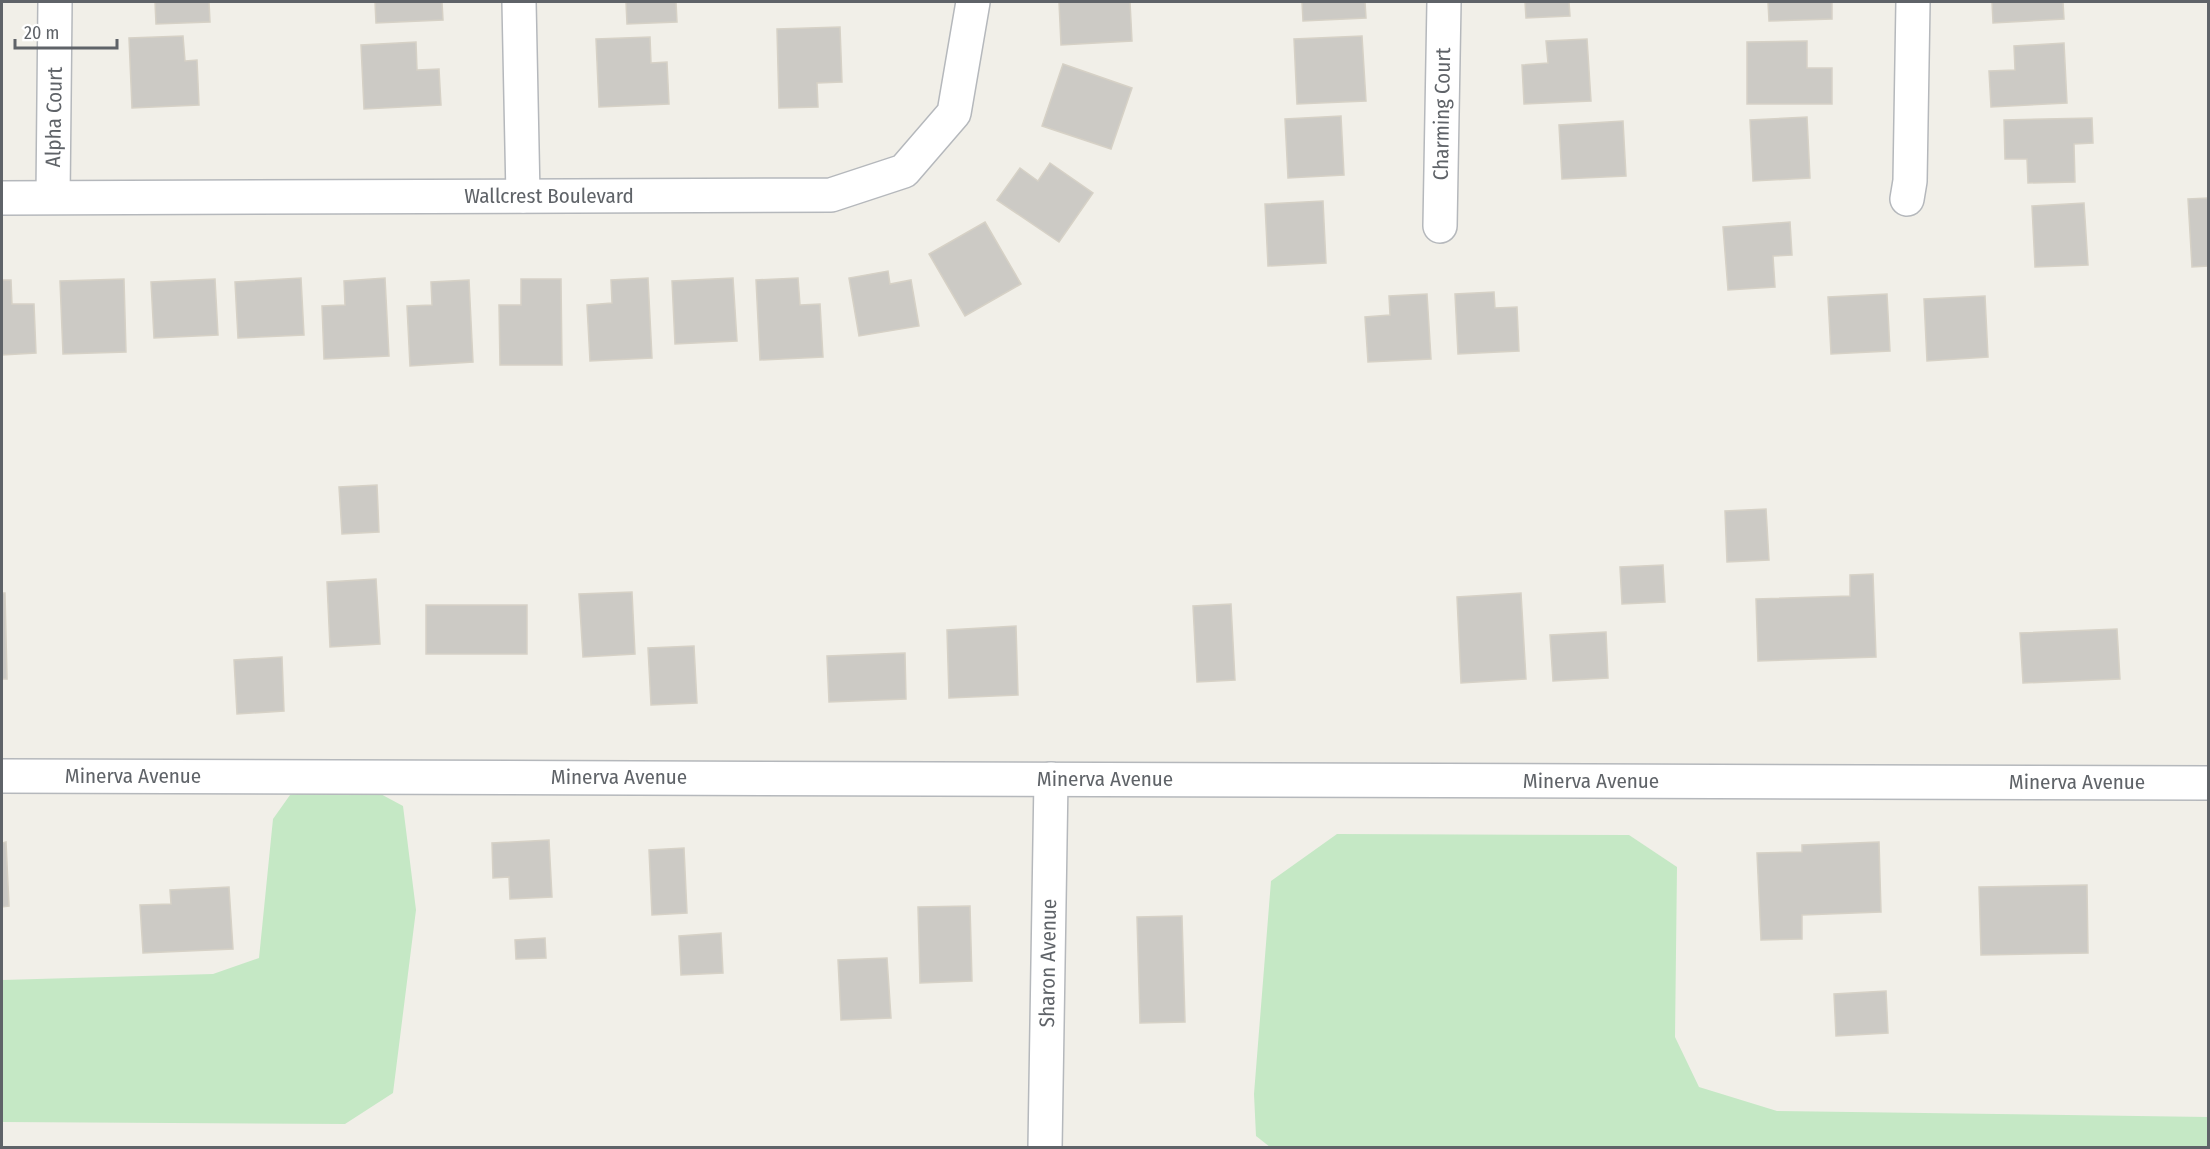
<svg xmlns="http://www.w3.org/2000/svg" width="2210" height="1149" font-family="'Fira Sans Condensed',sans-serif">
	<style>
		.green { fill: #c5e8c5 }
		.building { fill: #cccac5; stroke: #d6d1c6; stroke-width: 1.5 }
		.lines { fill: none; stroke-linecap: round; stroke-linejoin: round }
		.minor-casing { stroke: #b5b8bc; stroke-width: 36 }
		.minor { stroke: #fff; stroke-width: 33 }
		.labels { text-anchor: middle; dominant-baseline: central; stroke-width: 4.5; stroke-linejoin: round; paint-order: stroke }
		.street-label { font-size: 21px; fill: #5f6368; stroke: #fff }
	</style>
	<rect width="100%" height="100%" fill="#f1efe8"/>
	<g class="green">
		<path d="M362,784l41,22 13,104 -23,183 -48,31 -343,-2v-142l211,-6 46,-16 14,-139 17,-24z"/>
		<path d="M1337,834l292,1 48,32 -2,170 24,50 78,24 431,6v30h-938l-14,-11 -2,-42 17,-213z"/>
	</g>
	<g class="building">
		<path d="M155,2h54l1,20 -54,2z"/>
		<path d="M375,2h67l1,18 -67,3z"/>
		<path d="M626,2h50l1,20 -50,2z"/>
		<path d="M1059,2h71l2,39 -71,4z"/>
		<path d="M1302,2h63l1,16 -63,3z"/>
		<path d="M1525,2h44l1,14 -44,2z"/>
		<path d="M1768,2h64v17l-63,2z"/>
		<path d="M1992,2h71l1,17 -71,4z"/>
		<path d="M840,27l2,55 -25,1 1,24 -39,1 -2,-79z"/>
		<path d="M183,36l2,25 12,-1 2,45 -67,3 -3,-70z"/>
		<path d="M1362,36l4,65 -69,3 -3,-65z"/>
		<path d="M650,37l1,26 16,-1 2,42 -70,3 -3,-68z"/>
		<path d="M1587,39l4,62 -67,3 -2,-39 26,-2 -2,-22z"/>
		<path d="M1807,41v27h25v36h-85v-62z"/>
		<path d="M416,42l1,28 22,-1 2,36 -77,4 -3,-64z"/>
		<path d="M2064,43l3,60 -76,4 -2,-36 26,-1 -1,-24z"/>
		<path d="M1063,64l69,24 -21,61 -69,-23z"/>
		<path d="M1341,116l3,59 -56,3 -3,-59z"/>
		<path d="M1807,117l3,61 -57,3 -3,-61z"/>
		<path d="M2092,118l1,25 -19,1 1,38 -47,1 -1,-24h-22l-1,-39z"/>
		<path d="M1623,121l3,55 -64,3 -3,-54z"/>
		<path d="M1050,163l43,30 -34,49 -62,-42 23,-32 18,13z"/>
		<path d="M2208,198v68l-16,1 -4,-68z"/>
		<path d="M1323,201l3,62 -58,3 -3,-62z"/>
		<path d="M2084,203l4,62 -53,2 -3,-61z"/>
		<path d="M985,222l36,62 -56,32 -36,-62z"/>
		<path d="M1790,222l2,33 -19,1 2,31 -47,3 -5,-63z"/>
		<path d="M888,271l2,13 21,-4 8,46 -60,10 -10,-58z"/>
		<path d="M301,278l3,57 -66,3 -3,-56z"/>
		<path d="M385,278l4,78 -65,3 -2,-53 23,-1 -1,-24z"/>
		<path d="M648,278l4,80 -62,3 -3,-56 25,-2 -1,-23z"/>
		<path d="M733,278l4,63 -62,3 -3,-63z"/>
		<path d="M798,278l2,27 20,-1 3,53 -63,3 -4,-80z"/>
		<path d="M124,279l2,73 -63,2 -3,-73z"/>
		<path d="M215,279l3,56 -64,3 -3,-56z"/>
		<path d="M521,279h40l1,86h-62l-1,-60h22z"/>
		<path d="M2,280h9l1,24h22l2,49 -34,2z"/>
		<path d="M469,280l4,82 -63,4 -3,-60 25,-1 -1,-23z"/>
		<path d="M1494,292l1,16 22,-1 2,44 -61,3 -3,-60z"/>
		<path d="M1427,294l4,65 -63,3 -3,-45 25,-2 -1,-19z"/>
		<path d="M1887,294l3,57 -59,3 -3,-57z"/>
		<path d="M1985,296l3,61 -61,4 -3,-62z"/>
		<path d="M377,485l2,47 -37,2 -3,-47z"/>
		<path d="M1766,509l3,51 -42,2 -2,-51z"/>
		<path d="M1663,565l2,37 -43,2 -2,-37z"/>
		<path d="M1873,574l3,83 -118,4 -2,-62 94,-3v-21z"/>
		<path d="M376,579l4,65 -50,3 -3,-65z"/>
		<path d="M632,592l3,62 -52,3 -4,-63z"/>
		<path d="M2,593h3l2,86h-5z"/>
		<path d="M1521,593l5,86 -65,4 -4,-86z"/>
		<path d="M1231,604l4,76 -38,2 -4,-76z"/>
		<rect x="426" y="605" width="101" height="49"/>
		<path d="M1016,626l2,69 -69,3 -2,-68z"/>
		<path d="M2117,629l3,50 -97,4 -3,-50z"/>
		<path d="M1606,632l2,46 -55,3 -3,-46z"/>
		<path d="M694,646l3,57 -46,2 -3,-57z"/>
		<path d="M905,653l1,46 -77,3 -2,-46z"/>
		<path d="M282,657l2,54 -47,3 -3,-54z"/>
		<path d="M549,840l3,57 -42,2 -1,-22 -16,1 -1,-35z"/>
		<path d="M6,842l3,64 -7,1v-64z"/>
		<path d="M1879,842l2,70 -79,3v24l-41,1 -4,-87 45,-1v-7z"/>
		<path d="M684,848l3,65 -35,2 -3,-65z"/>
		<path d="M2087,885l1,68 -107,2 -2,-68z"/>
		<path d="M229,887l4,62 -90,4 -3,-48 31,-1 -1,-14z"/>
		<path d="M970,906l2,75 -52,2 -2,-76z"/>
		<path d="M1182,916l3,106 -45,1 -3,-106z"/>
		<path d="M721,933l2,40 -42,2 -2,-39z"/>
		<path d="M545,938l1,20 -30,1 -1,-19z"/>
		<path d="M887,958l4,60 -50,2 -3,-60z"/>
		<path d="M1886,991l2,42 -52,3 -2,-42z"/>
	</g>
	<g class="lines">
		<g class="minor-casing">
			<g id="minor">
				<path d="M519,2l4,194"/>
				<path d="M53,197l2,-195"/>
				<path d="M2,198l829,-3 73,-24 50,-58 19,-111"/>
				<path d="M1907,199l3,-18 3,-179"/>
				<path d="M1440,226l4,-224"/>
				<path d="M2,776l2206,7"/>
				<path d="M1045,1148l6,-369"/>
			</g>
		</g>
		<use href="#minor" class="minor"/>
	</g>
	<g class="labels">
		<g class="street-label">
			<text transform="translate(1442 114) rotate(-89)">Charming Court</text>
			<text transform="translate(54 117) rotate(-89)">Alpha Court</text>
			<text x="549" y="196">Wallcrest Boulevard</text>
			<text x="133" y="776">Minerva Avenue</text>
			<text x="619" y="777">Minerva Avenue</text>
			<text x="1105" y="779">Minerva Avenue</text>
			<text x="1591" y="781">Minerva Avenue</text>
			<text x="2077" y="782">Minerva Avenue</text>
			<text transform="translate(1048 963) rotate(-89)">Sharon Avenue</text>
		</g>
	</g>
	<rect width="2210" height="1149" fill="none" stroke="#5f6368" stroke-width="6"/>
	<path d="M15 39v9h102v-9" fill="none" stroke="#5f6368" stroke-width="3"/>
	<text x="24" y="39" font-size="18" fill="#5f6368" stroke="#ffffff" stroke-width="4.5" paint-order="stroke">20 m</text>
</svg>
